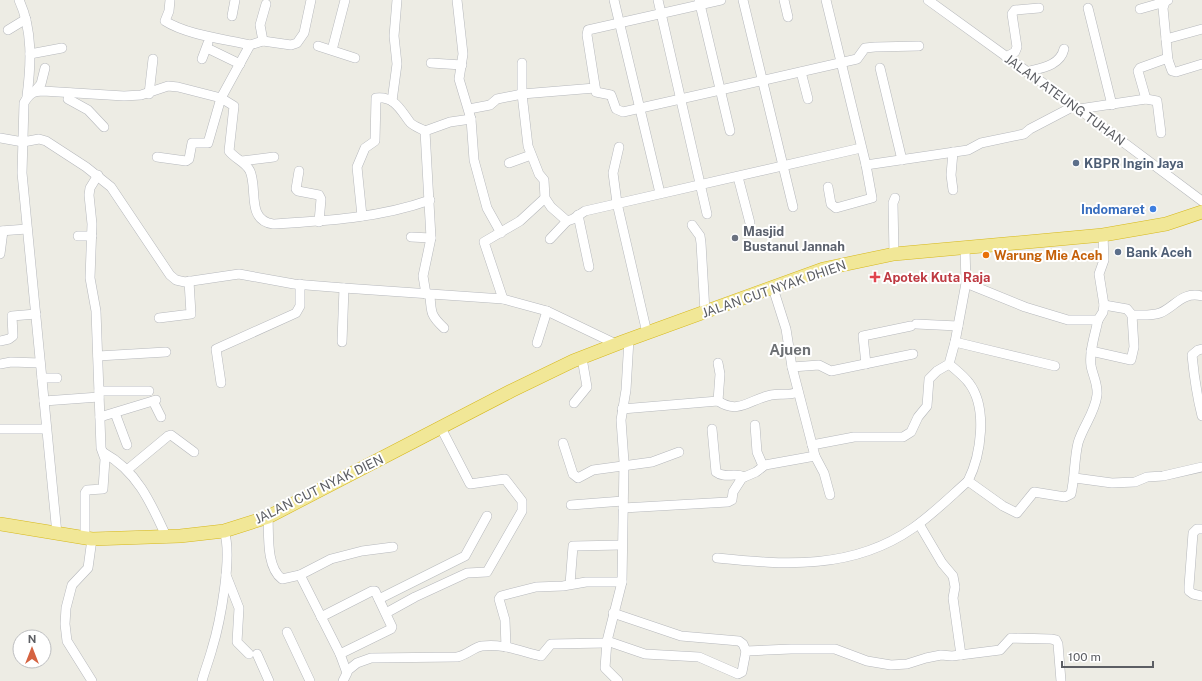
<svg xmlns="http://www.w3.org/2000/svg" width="1202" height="681" font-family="'Public Sans',sans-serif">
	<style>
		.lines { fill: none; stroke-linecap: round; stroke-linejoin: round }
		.minor-casing { stroke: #b6b8bc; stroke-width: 10 }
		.highway-casing { stroke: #d6b81a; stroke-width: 14 }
		.minor { stroke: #fff; stroke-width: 9 }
		.highway { stroke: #f1e797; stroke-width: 13 }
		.service-dot { fill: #5c6f8a; stroke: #fff; stroke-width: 1.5 }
		.shop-dot { fill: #3f7fe0; stroke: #fff; stroke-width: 1.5 }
		.worship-dot { fill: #6b7280; stroke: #fff; stroke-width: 1.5 }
		.food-dot { fill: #e8710a; stroke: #fff; stroke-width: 1.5 }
		.health-dot { fill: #e0444e; stroke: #fff; stroke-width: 1.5 }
		.labels { text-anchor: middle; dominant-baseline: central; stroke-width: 4; stroke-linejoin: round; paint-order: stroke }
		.street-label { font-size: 13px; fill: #5c5e63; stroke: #fff }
		.service-label { font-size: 13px; font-weight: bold; fill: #4e5e75; stroke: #fff; text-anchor: start }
		.shop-label { font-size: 13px; font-weight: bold; fill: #366cbe; stroke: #fff; text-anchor: end }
		.worship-label { font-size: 13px; font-weight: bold; fill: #5b616d; stroke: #fff; text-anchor: start }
		.food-label { font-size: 13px; font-weight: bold; fill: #c56008; stroke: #fff; text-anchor: start }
		.health-label { font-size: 13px; font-weight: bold; fill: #be3a42; stroke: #fff; text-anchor: start }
		.quarter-label { font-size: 15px; font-weight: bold; fill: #6d7074; stroke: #fff }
	</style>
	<rect width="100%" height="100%" fill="#edece4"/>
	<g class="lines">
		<g class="minor-casing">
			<g id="minor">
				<path d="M19,0c14,30 12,65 8,96"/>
				<path d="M170,0l-1,11 -4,10c22,14 60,18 85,24"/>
				<path d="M457,0l6,54 -4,25 12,40 3,41 13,48 14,25"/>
				<path d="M614,0l46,193"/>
				<path d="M658,0l49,214"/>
				<path d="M699,0l31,131"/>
				<path d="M721,0l-133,30 -1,5 9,57 15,3 5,14 7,3 234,-53 8,-11 10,-1 44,-1"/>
				<path d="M743,0l50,207"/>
				<path d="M784,0l4,17"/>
				<path d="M826,0l40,165 6,33 -36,10 -5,-4 -3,-17"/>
				<path d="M928,0l151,109 123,92"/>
				<path d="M1088,8l24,97"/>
				<path d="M1140,9l25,-7"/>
				<path d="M232,16l3,-16"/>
				<path d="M8,30l18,-11"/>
				<path d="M1166,39l36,-10"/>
				<path d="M263,41l-3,-16 6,-21"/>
				<path d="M318,46l37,12"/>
				<path d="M207,48l33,16"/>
				<path d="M332,50l13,-50"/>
				<path d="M30,54l32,-6"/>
				<path d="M1006,57l9,-5 2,-5 -5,-33 3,-4 24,-2"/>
				<path d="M202,59l6,-16"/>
				<path d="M1168,60l-5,-52 2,-6 3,-2"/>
				<path d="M431,63l31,2"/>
				<path d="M522,63v31l6,52 11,28 5,6 1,18 6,9 16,14 6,-2 12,-8 276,-63"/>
				<path d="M880,68l22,92"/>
				<path d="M801,72l7,27"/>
				<path d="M1026,72c15,-4 34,-6 38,-23"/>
				<path d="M35,91l6,-7 4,-16"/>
				<path d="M70,93l-2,6 20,11 16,17"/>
				<path d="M149,94l4,-35"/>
				<path d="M1146,99l-8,-28 2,-3 25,-9 3,1 4,11 4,1 26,-8"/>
				<path d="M392,101l5,-37 -3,-28 3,-36"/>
				<path d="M469,109l21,-4 7,-6 25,-5 73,-6"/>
				<path d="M1079,109l67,-10 11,2 4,32"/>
				<path d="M0,138l23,4 16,-3 7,2 40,26 25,20 59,88 6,5 9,2 54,-8 55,10 50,4 159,11 44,12 69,33"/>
				<path d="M619,147l-6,26 4,30 30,130"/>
				<path d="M953,152l-2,23 2,15"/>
				<path d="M157,157l29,4 3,-2 3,-16h16l13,-45 13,8 -5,45c6,8 17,11 21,20 8,18 -4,49 23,53 52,-3 107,-6 157,-24"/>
				<path d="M242,161l32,-4"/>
				<path d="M509,163l22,-8"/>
				<path d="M866,165l102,-15 13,-7 43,-9 6,-5 44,-23"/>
				<path d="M299,171l-3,18 2,2 21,4 2,4 -2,23"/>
				<path d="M738,177l12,46"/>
				<path d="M578,215l11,52"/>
				<path d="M362,216l-5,-49 8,-19 10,-7 1,-43c18,-2 24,11 33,23 3,5 11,7 16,10"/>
				<path d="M692,225l8,11 1,7 4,69"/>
				<path d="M0,231l27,-2"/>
				<path d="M78,236h14"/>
				<path d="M411,237l20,1"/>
				<path d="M550,239l17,-18"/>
				<path d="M0,254l3,-23"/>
				<path d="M894,254l-1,-51 2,-5"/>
				<path d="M966,283l59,24 43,13h30l5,-8 1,-7 -5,-31 5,-14 -1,-25"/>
				<path d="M773,288l13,41 6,38 23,89 9,17 6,22"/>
				<path d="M426,294l-3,-18 8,-38 -6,-107 25,-9 21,-3"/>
				<path d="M430,295c1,18 1,21 14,33"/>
				<path d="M503,299l-19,-57 36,-21 25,-23"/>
				<path d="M1104,305l23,4 5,6c9,0 20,1 28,-2 15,-6 22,-22 42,-17"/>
				<path d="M159,318l32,-4 -2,-33"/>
				<path d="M916,324l42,2"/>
				<path d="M0,341l9,-2 4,-3 -1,-20 24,-2"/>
				<path d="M342,342l2,-54"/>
				<path d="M955,342l100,24"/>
				<path d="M537,343l10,-32"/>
				<path d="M1202,349l-4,1 -6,5c2,21 5,41 10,61"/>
				<path d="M1091,351l40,9 3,-13 -2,-32"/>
				<path d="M98,356l68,-4"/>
				<path d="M718,363l2,11 -2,27"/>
				<path d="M0,364l11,-2 29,1"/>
				<path d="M866,364l-3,-28 48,-10"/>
				<path d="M949,364c7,6 15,12 20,19 19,25 12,72 -1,98l35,25 14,7 17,-21 31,5 6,-3c4,-17 3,-34 7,-51 5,-17 17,-30 19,-48 1,-11 -4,-19 -6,-29 -2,-15 4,-31 7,-46"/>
				<path d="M792,367l27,-2 12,6 82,-17"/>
				<path d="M42,378h15"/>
				<path d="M221,383l-5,-34 80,-36 4,-7v-22"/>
				<path d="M99,391h50"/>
				<path d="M44,401l55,-4"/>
				<path d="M153,401l8,16"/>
				<path d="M574,403l13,-16 -5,-29"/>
				<path d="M622,409l96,-8c21,14 32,-2 53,-6 9,-2 18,1 27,-3"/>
				<path d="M115,413l12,32"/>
				<path d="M100,417l56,-17"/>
				<path d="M755,425l2,27 6,14"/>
				<path d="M0,429h46"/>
				<path d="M712,429l4,43c9,7 19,0 28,5"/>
				<path d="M563,443l10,31 5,4 15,-8 59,-8 27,-10"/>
				<path d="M812,445l42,-8h49l8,-5 7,-15 9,-11 2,-27 8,-8 12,-7 6,-22 11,-59 -1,-35"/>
				<path d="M104,453c33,18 47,50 62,83"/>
				<path d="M127,470l41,-34 3,-1 23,17"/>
				<path d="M1075,478l37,5 23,-1 12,-5 16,-1 39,-9"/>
				<path d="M571,505l52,-4"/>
				<path d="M623,508l105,-6 4,-2 1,-8 9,-14 14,-6 9,-7 50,-9"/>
				<path d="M268,517c1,18 -2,50 14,62l18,-4 40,79 7,19 -4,8"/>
				<path d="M919,524l23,39 11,13 2,11 -2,11 8,57"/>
				<path d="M1202,529h-5l-4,4 -4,53v5l4,3 9,2"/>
				<path d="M57,534l-35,-361 2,-70c5,-9 9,-12 19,-12l81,5 17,-1 27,-9 10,1 43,11 29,-53 13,-4 28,4 6,-2 7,-10 7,-33"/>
				<path d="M85,538v-45l2,-3 16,-1 2,-30 -4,-11 -5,-137 -6,-33 2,-54 -3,-29 1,-7 8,-13"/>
				<path d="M717,558c68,7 136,12 196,-30 20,-14 37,-31 55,-47"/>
				<path d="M226,575l13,33 -2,34 12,12"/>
				<path d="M300,575l31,-16 31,-8 31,-4"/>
				<path d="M570,584l3,-38 49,-1"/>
				<path d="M379,599l86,-43 22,-40"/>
				<path d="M386,613l29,-16 52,-24 20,-1 35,-61v-10l-17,-22 -35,5 -29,-56"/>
				<path d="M613,613l68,23 58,5 4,3 3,7"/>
				<path d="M321,617l51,-26h3l17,36 -1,2 -51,25"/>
				<path d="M287,632l23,49"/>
				<path d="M607,641l38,13 54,3 39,17 4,-2 4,-21 45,-2h44l32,12 24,4 16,-1 19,-6 15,-3 11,1 48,-6 11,-12 40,1 5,1 2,4 3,37"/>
				<path d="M506,647l-1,-27 -6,-21 2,-3 35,-9 27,-1 23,-4h36"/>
				<path d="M257,654l12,27"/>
				<path d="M347,671l10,-8 14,-5 86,-1c10,-2 17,-10 25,-11 21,-3 40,6 59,10l10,-12 55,-1"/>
				<path d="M92,681l-25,-40 -2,-17 1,-16 6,-23 16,-17 4,-29"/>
				<path d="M202,681c3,-11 7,-21 10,-32 8,-26 21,-94 12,-118"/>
				<path d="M618,681l-13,-13 2,-27 15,-59 2,-120 -3,-42 5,-30 3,-51"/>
			</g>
		</g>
		<g class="highway-casing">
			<path id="highway" d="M0,524l92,15 88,-3 44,-5 44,-14 243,-126 62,-30 49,-19 201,-73 71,-15 209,-19 63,-11 36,-12"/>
		</g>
		<use href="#minor" class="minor"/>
		<use href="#highway" class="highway"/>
	</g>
	<g class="service-dot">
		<circle cx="1076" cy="163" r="4"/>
		<circle cx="1118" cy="252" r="4"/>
	</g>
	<circle class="shop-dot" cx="1153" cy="209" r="4"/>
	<circle class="worship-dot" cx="735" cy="238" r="4"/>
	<circle class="food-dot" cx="986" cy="255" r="4"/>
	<path class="health-dot" d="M873 271h4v4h4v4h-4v4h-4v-4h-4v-4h4z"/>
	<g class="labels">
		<g class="street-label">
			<text transform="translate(1065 100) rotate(36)">JALAN ATEUNG TUHAN</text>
			<text transform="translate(774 289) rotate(-19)">JALAN CUT NYAK DHIEN</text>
			<text transform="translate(319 489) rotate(-26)">JALAN CUT NYAK DIEN</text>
		</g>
		<g class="service-label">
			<text x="1084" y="163">KBPR Ingin Jaya</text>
			<text x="1126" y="252">Bank Aceh</text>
		</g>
		<g class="shop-label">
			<text x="1145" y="209">Indomaret</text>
		</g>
		<g class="worship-label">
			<text x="743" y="231">Masjid<tspan x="743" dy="15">Bustanul Jannah</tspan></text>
		</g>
		<g class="food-label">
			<text x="994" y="255">Warung Mie Aceh</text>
		</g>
		<g class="health-label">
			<text x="883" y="277">Apotek Kuta Raja</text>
		</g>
		<g class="quarter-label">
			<text x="790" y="349">Ajuen</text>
		</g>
	</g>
	<g transform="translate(32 649)"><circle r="19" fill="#ffffff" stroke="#bebfc1"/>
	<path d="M0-3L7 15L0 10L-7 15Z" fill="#d56341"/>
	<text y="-6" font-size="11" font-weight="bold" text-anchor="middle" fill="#5c5e63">N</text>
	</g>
	<path d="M1062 661v6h91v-6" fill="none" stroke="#5c5e63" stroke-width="2"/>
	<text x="1068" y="661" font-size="12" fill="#5c5e63" stroke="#ffffff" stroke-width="3" paint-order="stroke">100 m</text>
</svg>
